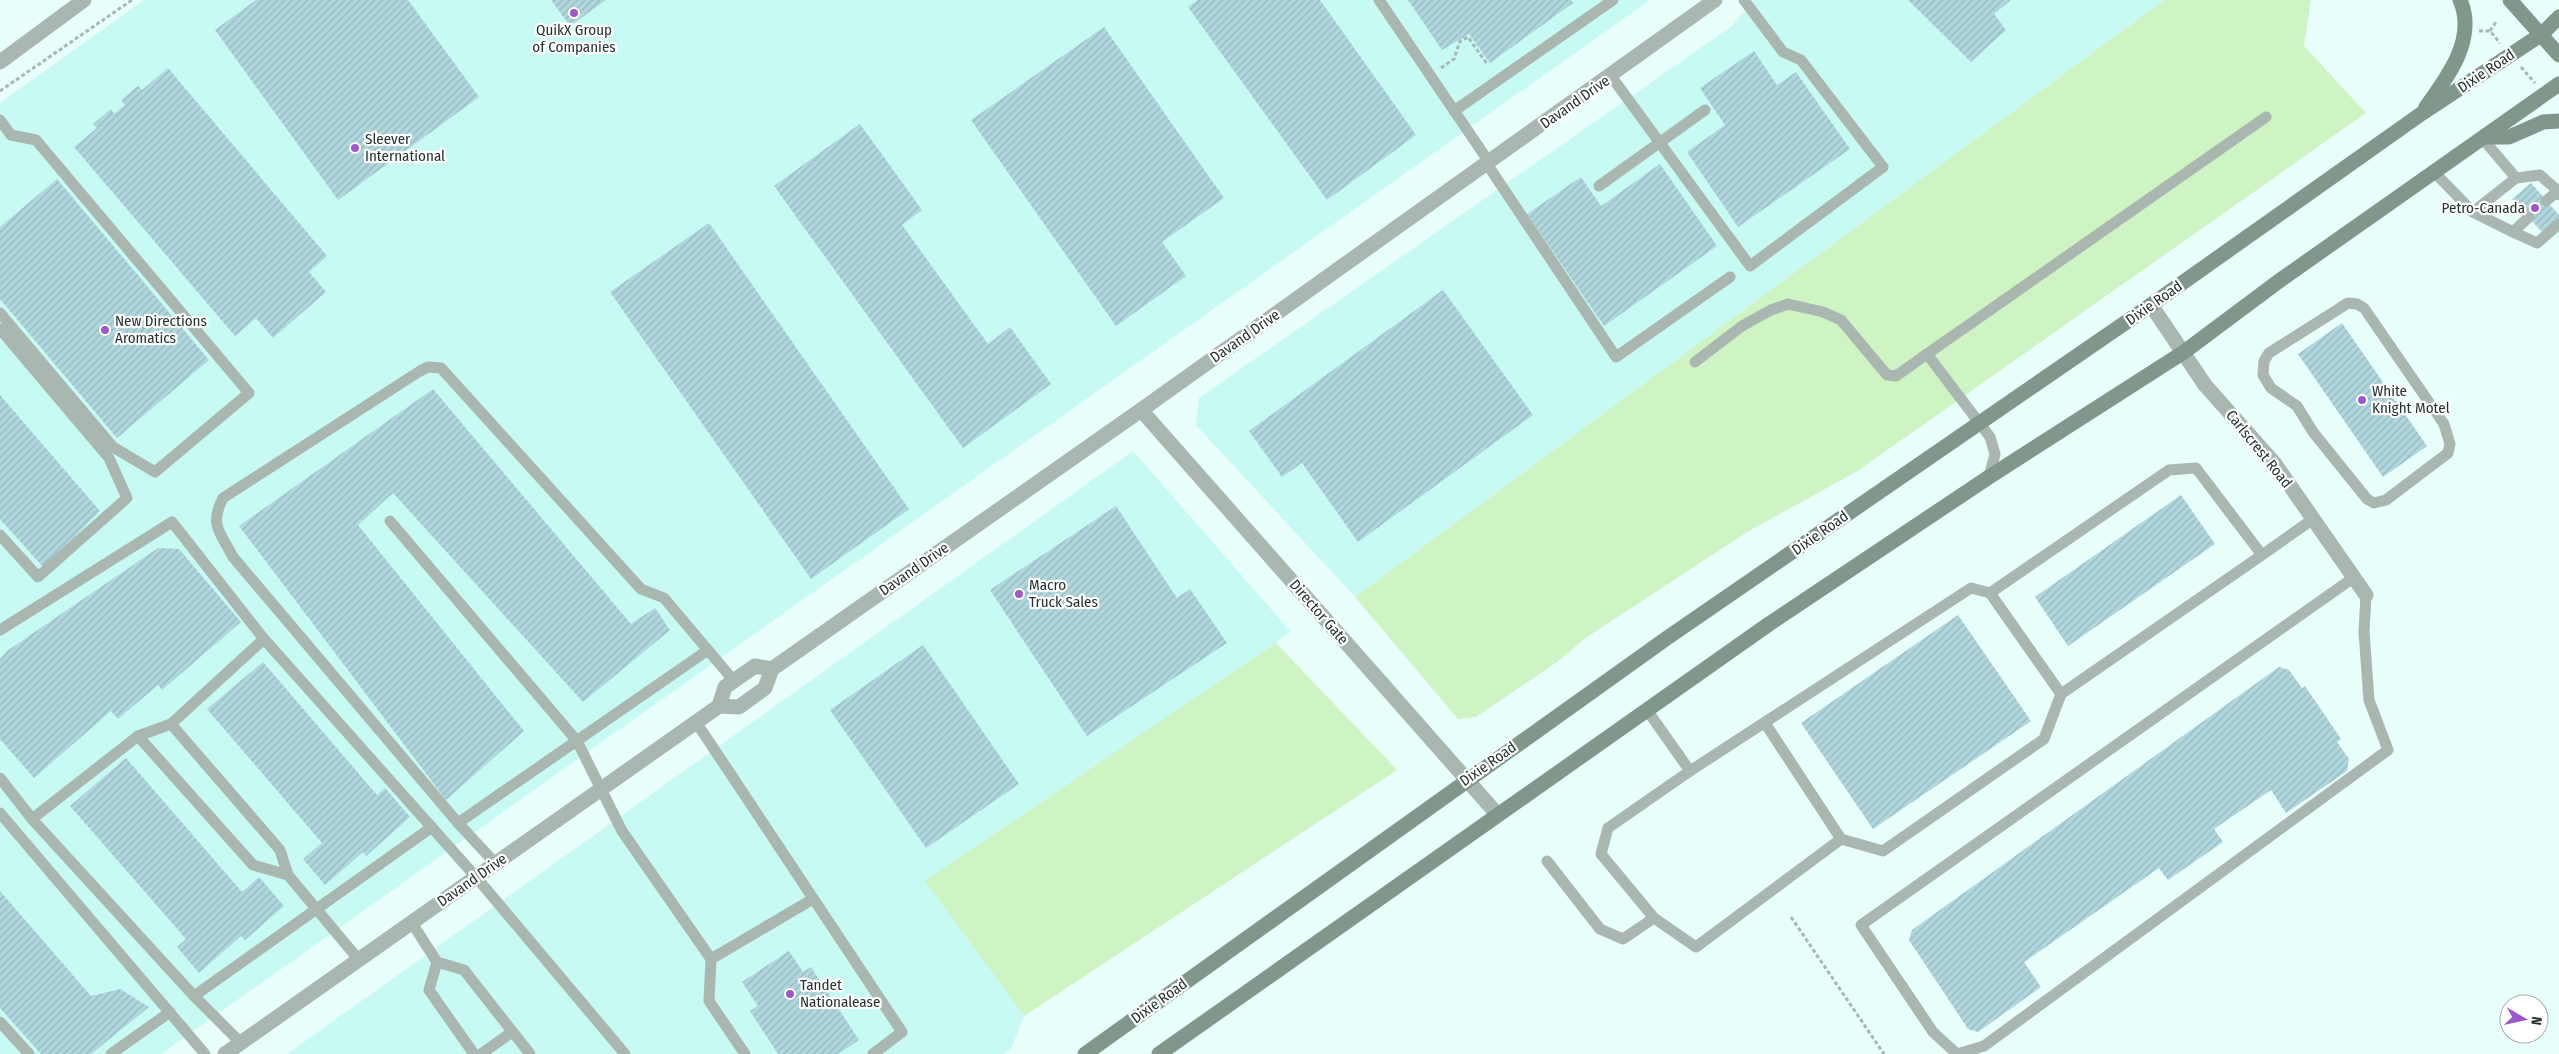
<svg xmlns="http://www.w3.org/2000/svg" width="2559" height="1054" font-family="'Fira Sans Condensed',sans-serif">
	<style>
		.built { fill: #c8faf4 }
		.green { fill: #cef4c4 }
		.building { fill: url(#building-hatch) }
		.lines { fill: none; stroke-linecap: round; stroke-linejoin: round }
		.path { stroke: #a5b9b7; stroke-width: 3; stroke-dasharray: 4 2.5; stroke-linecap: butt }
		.lane { stroke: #a9b7b0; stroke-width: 11 }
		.street { stroke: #a9b7b0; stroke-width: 15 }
		.secondary { stroke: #82978c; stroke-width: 15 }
		.poi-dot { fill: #9e58cc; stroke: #fff; stroke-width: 2 }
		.labels { text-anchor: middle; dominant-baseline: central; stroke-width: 4.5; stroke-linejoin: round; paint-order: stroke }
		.poi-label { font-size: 15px; fill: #243332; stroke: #fff; text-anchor: start }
		.street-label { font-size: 15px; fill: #243332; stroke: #fff }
	</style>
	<defs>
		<pattern id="building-hatch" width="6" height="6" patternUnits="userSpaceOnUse" patternTransform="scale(1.25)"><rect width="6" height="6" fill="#b0d6de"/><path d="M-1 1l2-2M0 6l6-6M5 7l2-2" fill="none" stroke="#97b8bf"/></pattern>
	</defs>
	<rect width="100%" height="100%" fill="#e8fffc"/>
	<g class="built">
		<path d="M144,0h1506l-1489,1054h-161v-951z"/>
		<path d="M1753,0h411l-809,597 -159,-172 3,-27 533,-372z"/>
		<path d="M1133,451l157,180 -14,12 -350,238 98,135 -13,33 -7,5h-717z"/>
	</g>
	<g class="green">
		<path d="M2164,0h147l-7,46 62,67 -510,359 -109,60 -160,105 -30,25 -81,55 -18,2 -103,-122z"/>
		<path d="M1276,643l121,127 -373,246 -99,-135z"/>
	</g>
	<g class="building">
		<path d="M256,0h152l71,97 -141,103 -123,-170z"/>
		<path d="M551,0h55l-36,26z"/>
		<path d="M1198,0h122l96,135 -89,65 -139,-193z"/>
		<path d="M1408,0h163l2,3 -83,60 -21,-29 -27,16z"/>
		<path d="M1908,0h103l-17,14 12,16 -35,32z"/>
		<path d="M1104,27l120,171 -62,44 24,34 -70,50 -145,-206z"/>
		<path d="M1754,51l23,34 19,-13 54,77 -112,78 -51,-75 38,-27 -25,-37z"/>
		<path d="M168,68l159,188 -18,16 17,20 -53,46 -17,-20 -21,18 -161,-189 23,-19 -4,-4 18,-15 3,5 11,-9 -4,-5 17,-14 4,4z"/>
		<path d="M860,124l62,86 -20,15 86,119 22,-17 41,57 -88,64 -189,-262z"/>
		<path d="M1660,164l57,82 -113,80 -77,-112 54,-37 20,29z"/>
		<path d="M57,179l152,181 -92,78 -117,-139v-72z"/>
		<path d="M2531,183l28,32v3l-17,14 -30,-33z"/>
		<path d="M709,223l200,286 -98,70 -201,-287z"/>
		<path d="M1443,290l90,125 -175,127 -56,-79 -20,14 -33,-46z"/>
		<path d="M2342,323l85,123 -44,31 -85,-123z"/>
		<path d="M433,389l198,235 24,-16 15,22 -87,72 -190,-209 -35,32 166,206 -78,69 -207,-274z"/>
		<path d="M0,395l100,116 -56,57 -44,-49z"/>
		<path d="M2181,495l34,49 -147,102 -33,-49z"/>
		<path d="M1116,506l61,92 13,-9 37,54 -140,93 -97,-146z"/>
		<path d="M158,548l21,1 62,73 -79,68 -4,-5 -40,34 -7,-8 -77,67 -34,-39v-80l7,-8z"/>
		<path d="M1958,615l73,106 -158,108 -72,-106z"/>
		<path d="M923,645l96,139 -93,64 -96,-138z"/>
		<path d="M263,662l114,133 8,-7 25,29 -44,39 -3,-4 -38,33 -22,-26 19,-16 -115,-134z"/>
		<path d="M2279,667l10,3 13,18 3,-2 36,53 -4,3 12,17 -2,12 -61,42 -15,-23 -57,39 9,13 -55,38 -9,-12 -135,94 17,25 -63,45 -10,-3 -59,-89 3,-10z"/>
		<path d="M126,758l116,134 17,-15 25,29 -39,34 -4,-4 -42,37 -22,-26 9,-8 -116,-133z"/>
		<path d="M0,891l91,105 29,-7 29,18 -58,47h-50l-41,-46z"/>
		<path d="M789,951l14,21 8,-5 48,73 -21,14h-60l-28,-43 8,-5 -16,-24z"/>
	</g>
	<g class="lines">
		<g class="path">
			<path d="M2479,31h11l10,12"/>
			<path d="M2490,31l6,-9"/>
			<path d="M2521,67l14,16"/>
			<path d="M1441,68l13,-9 6,-18 8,-4 19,27"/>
			<path d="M0,91l132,-91"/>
			<path d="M1791,917l93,137"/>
		</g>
		<g class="lane">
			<path d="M1379,0l110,162"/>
			<path d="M1611,76l139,190 133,-99 -82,-107 -18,-8 -39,-52"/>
			<path d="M1454,111l159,-111"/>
			<path d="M0,120l11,15 25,5 213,253 -94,79 -42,-25 -113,-134"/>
			<path d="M2483,139l33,39"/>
			<path d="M1487,164l129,193 114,-80"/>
			<path d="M2435,173l38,39 40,20 16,-15"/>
			<path d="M1599,186l106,-76"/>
			<path d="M2546,201l13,-11"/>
			<path d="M2473,212l43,-34 24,-3 17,15 2,5"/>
			<path d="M2513,232l24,11 22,-19"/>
			<path d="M2348,303l9,1 7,4 80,116 6,20 -2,9 -62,47 -12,3 -7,-4 -54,-67 -16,-26 -26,-18 -8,-13 1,-14 5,-8z"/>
			<path d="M0,329l109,129 18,40 -89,79 -38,-42"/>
			<path d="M1695,362l47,-36 29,-16 17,-6 35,8 18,8 46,55 9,1 31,-22"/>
			<path d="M1989,477l6,-23 -5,-17 -63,-83 339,-237"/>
			<path d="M390,521l187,220 45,90 89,128 -2,42 36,53"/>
			<path d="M2262,555l-201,139 -71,-101 179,-123 27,-2 66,87 51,-36"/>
			<path d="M2353,578l-492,347 72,107 24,22 27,-8 404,-296 -19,-50 -5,-68 2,-37"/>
			<path d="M0,630l172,-108 92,117"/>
			<path d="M1647,710l43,61 281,-183 19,5"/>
			<path d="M696,722l206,310 -29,22"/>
			<path d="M1765,723l76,116"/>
			<path d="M171,724l109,126 8,25"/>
			<path d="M138,736l115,129 35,10 71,85"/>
			<path d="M1690,771l-82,57 -7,26 53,64 42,29 145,-108 42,12 161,-112 17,-45"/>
			<path d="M0,778l32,41"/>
			<path d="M0,813l205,241"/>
			<path d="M458,823l250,-173"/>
			<path d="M1547,861l53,68 23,10 31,-21"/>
			<path d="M496,864l-38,-41 -225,-266c-13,-25 -24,-32 -10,-59l197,-127 8,-4 13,1 200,221 23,9 70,83"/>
			<path d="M412,923l25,39 27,8 66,84"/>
			<path d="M711,959l102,-60"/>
			<path d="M437,962l-8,28 45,64"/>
			<path d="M194,996l238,-169"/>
			<path d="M0,1022l29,32"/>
			<path d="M241,1043l-47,-47 -162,-177 106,-83 33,-12 93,-85 212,238 149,177"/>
			<path d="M111,1054l59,-42"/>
			<path d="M481,1054l31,-22"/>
		</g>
		<g class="street">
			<path d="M0,62l84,-62"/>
			<path d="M2151,305l54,80 70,79 91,131"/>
			<path d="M1141,410l356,404"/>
			<path d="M719,706l6,-19 30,-21 17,3"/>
			<path d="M225,1054l494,-348 20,1 26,-19 7,-19 369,-259 574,-410"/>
		</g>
		<g class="secondary">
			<path d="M2510,0l49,55"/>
			<path d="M2426,107c22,-30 51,-69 34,-107"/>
			<path d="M2485,137h24l34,-15 16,-1"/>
			<path d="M1085,1054l582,-416 484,-333 270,-191 121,-80 17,-17"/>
			<path d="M1159,1054l610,-430 220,-147 195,-125 95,-71 280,-197"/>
		</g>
	</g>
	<g class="poi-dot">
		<circle cx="574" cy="13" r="5"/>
		<circle cx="355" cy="148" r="5"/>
		<circle cx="2535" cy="208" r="5"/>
		<circle cx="105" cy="330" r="5"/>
		<circle cx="2362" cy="400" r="5"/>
		<circle cx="1019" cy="594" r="5"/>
		<circle cx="790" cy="994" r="5"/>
	</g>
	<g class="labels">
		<g class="poi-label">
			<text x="574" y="30" text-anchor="middle">QuikX Group<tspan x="574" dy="17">of Companies</tspan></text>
			<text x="365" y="139">Sleever<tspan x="365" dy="17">International</tspan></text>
			<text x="2525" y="208" text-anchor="end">Petro-Canada</text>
			<text x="115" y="321">New Directions<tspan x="115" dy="17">Aromatics</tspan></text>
			<text x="2372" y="391">White<tspan x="2372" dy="17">Knight Motel</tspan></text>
			<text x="1029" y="585">Macro<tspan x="1029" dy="17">Truck Sales</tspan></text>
			<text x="800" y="985">Tandet<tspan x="800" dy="17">Nationalease</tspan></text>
		</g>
		<g class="street-label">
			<text transform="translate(2486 71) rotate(-34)">Dixie Road</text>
			<text transform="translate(1575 102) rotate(-35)">Davand Drive</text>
			<text transform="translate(2154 303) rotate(-35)">Dixie Road</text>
			<text transform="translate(1245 336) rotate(-35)">Davand Drive</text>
			<text transform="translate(2259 449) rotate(51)">Carlscrest Road</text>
			<text transform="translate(1820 533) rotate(-35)">Dixie Road</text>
			<text transform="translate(914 569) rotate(-35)">Davand Drive</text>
			<text transform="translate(1319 612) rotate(49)">Director Gate</text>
			<text transform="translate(1488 764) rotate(-35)">Dixie Road</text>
			<text transform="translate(472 880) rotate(-35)">Davand Drive</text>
			<text transform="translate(1159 1001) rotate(-36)">Dixie Road</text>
		</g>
	</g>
	<g transform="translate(2524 1019) rotate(99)"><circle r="24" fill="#ffffff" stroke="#a7adad"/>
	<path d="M0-4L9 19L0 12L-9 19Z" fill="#9e58cc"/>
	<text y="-8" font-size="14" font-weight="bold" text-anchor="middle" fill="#243332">N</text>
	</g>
</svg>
